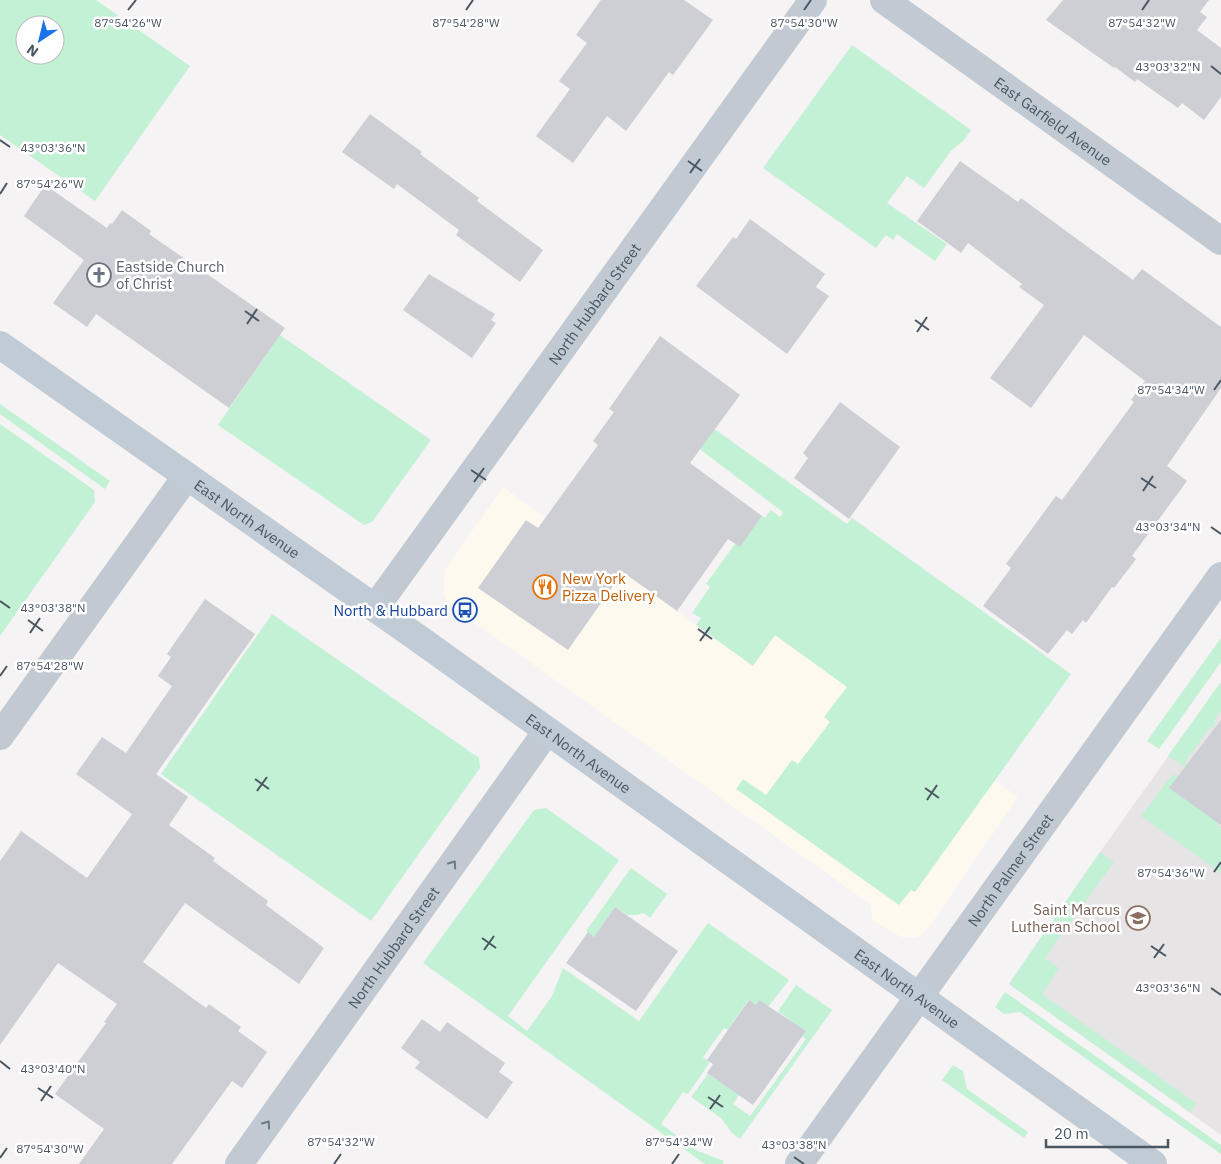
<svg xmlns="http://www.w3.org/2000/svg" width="1221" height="1164" font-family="'IBM Plex Sans',sans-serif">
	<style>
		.commercial { fill: #fdf9ef }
		.education { fill: #e6e4e5 }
		.green { fill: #c3f1d5; fill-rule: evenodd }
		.building { fill: #cdcfd5 }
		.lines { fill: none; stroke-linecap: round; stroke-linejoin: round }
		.street { stroke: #c1cad2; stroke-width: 28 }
		.secondary { stroke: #c1cbd6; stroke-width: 28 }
		.oneway { stroke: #6e7983 }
		.ticks { fill: none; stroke: #4a5661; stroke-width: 2 }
		.labels { text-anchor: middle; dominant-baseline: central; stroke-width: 5; stroke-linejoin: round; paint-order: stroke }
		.street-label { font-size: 15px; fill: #4a5661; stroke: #fff }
		.worship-label { font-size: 15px; fill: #5b616d; stroke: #fff; text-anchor: start }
		.food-label { font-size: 15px; fill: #c56008; stroke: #fff; text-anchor: start }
		.transit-label { font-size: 15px; fill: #164399; stroke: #fff; text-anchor: end }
		.education-label { font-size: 15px; fill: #785e54; stroke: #fff; text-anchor: end }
		.ticks-label { font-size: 12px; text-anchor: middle; fill: #4a5661; stroke: #fff; stroke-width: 5; stroke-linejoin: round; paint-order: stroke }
	</style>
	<rect width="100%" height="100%" fill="#f5f3f3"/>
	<path class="commercial" d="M503,487l245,175 28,-38 242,173 -86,126 -9,11 -7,4 -15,-1 -28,-16 -3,-17 -419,-298 -7,-10v-19l2,-9z"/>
	<path class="education" d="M1221,682v453l-212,-151 91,-132z"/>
	<g class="green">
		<path d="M0,0h96l94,66 -95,135 -95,-66zM25,25h30v30h-30z"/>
		<path d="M852,45l119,85 -8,11 -12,10 -27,37 -17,-12 -20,27 60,41 -12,17 -38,-27 -4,6 -7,-5 -10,13 -113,-80z"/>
		<path d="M280,335l151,105 -59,82 -8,3 -146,-100z"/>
		<path d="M0,404l110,77 -5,8 -105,-75z"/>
		<path d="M695,415l152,109 5,-6 219,156 -156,218 -4,-2 -12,15 -163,-116 7,-10 23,16 26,-35 6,4 32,-42 -6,-5 23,-30 -72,-52 -22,31 -57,-41 5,-7 -9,-5 18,-26 -4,-3 29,-40 5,2 22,-30 3,2 6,-8 9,7 3,-5 -102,-77z"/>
		<path d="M0,424l94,66 1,12 -95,134z"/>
		<path d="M272,614l207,144 1,10 -109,153 -210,-147z"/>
		<path d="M1221,638v24l-62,87 -12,-8z"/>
		<path d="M1221,682v29l-7,10 2,2 -4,6 -2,-2 -25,35 2,2 -2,3 -17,-11z"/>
		<path d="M1173,774l5,3 40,46 -1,2 4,3v45l-80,-57z"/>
		<path d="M546,808l73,52 -111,156 19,15 25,-35 11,-28 76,53 69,-98 81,57 -21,27 -9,-6 -3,4 -8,-5 -20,30 -4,-2 -21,29 6,4 -1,4 -20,29 -5,-2 -22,32 37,27 26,10 -1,3h-18l-282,-201 111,-153z"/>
		<path d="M1100,852l14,10 -69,96 14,10 -17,26 155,110 -7,8 -181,-128z"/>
		<path d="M631,868l36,26 -17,24 -6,-5c-16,4 -15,3 -29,-6l-21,30 -8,-6z"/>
		<path d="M796,985l36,25 -92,129 -8,-6 -11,-15 -30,-21 17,-23 31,21 -6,9 17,12 56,-77 -4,-3 3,-5 -26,-19 -2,1z"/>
		<path d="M1005,992l216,153v9l-201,-142 -16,2 -9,-7z"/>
		<path d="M953,1065l10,6 4,18 61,43 -4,6 -82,-58z"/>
	</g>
	<g class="building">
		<path d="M601,0h83l29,20 -40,55 -4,-3 -43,59 -19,-15 -34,47 -37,-27 34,-47 -11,-8 28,-38 -11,-8z"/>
		<path d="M1063,0h146l-9,12 7,5 -10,13 24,18v49l-17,23 -22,-17 -4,5 -41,-29 -2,3 -20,-15 -1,1 -68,-48z"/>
		<path d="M370,114l52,38 -2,2 59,44 -2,3 66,49 -23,32 -64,-47 3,-5 -62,-46 -3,5 -52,-37z"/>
		<path d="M960,161l58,41 3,-4 112,82 9,-11 79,58v61l-54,78 20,15 -55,75 4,3 -22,29 -2,-1 -26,36 -3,-3 -11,14 -5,-4 -19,24 -65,-48 28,-38 -5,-4 50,-68 6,4 72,-98 -3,-2 14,-19 -61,-46 -53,73 -41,-30 54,-73 -25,-18 3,-3 -54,-41 -7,10 -44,-32z"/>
		<path d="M45,185l62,43 3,-5 2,1 10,-14 29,21 -2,3 136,94 -56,80 -133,-94 -9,13 -34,-24 31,-43 -60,-44z"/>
		<path d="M750,219l75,55 -9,13 13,9 -42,58 -91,-68 37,-49 3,2z"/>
		<path d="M429,274l66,40 -4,6 5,3 -24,35 -69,-48z"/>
		<path d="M660,336l80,59 -50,68 72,53 -22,31 -12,-8 -51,72 -54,-39 -55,78 -90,-62 48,-68 12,8 60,-83 -5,-4 21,-29 -5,-3z"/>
		<path d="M840,402l60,45 -51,72 -55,-41 14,-20 -5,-5z"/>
		<path d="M205,599l50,35 -99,140 32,23 -19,28 46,33 -2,3 55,40 -2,4 58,43 -25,36 -114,-81 -42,59 63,46 3,-4 32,23 -3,4 29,21 -25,36 -10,-7 -60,83h-93l25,-35 -49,-35 51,-71 -2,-1 13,-18 -59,-41 -58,82v-184l21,-30 66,47 45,-64 -56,-40 26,-37 24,16 46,-67 -14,-10 13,-19 -4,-3z"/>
		<path d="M1221,720v105l-52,-37z"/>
		<path d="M615,907l63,44 -42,60 -70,-48 22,-31 6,5z"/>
		<path d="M749,1000l7,5 3,-5 47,31 -53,74 -46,-32 6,-9 -6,-4z"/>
		<path d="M422,1019l18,13 7,-10 58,41 -6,9 14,10 -26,37 -72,-51 5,-6 -19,-14z"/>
	</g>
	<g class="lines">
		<g class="street">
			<path id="s1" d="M884,0l337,241"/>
			<path id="s2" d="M375,608l438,-608"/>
			<path d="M0,736l186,-259"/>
			<path id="s3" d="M239,1164l308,-433"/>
			<path id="s4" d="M799,1164l422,-588"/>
		</g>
		<path class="secondary" id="s5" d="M0,345l415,291 738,528"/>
	</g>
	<defs><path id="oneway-chevron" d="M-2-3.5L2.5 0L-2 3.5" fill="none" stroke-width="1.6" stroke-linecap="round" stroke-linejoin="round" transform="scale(1.25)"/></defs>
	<g class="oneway">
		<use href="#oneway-chevron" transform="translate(453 864) rotate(-55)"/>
		<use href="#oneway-chevron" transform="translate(267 1124) rotate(-54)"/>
	</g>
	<path class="ticks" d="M128,10l8,-10M466,10l7,-10M804,10l7,-10M1142,10l7,-10M1211,66l10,8M0,140l10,7M688,161l14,10M690,173l10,-14M0,194l7,-11M245,311l14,10M915,320l14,10M247,324l10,-15M917,332l10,-15M1214,390l7,-10M471,470l15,10M1141,478l15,10M474,482l10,-14M1143,491l10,-15M1211,527l10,7M0,601l10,7M28,620l15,11M698,629l14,10M30,633l10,-15M700,641l10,-14M0,676l7,-10M255,779l14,10M925,788l14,10M257,791l10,-14M927,800l10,-15M1214,872l7,-10M482,938l14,10M1151,946l15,10M484,950l10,-14M1154,958l10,-14M1211,988l10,7M0,1061l10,8M38,1088l15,10M708,1097l15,10M41,1101l10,-15M710,1109l10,-14M794,1157l10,7M0,1158l7,-10M334,1164l7,-10M672,1164l7,-10"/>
	<defs>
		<g id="church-ring" transform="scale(1.25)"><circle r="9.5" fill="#fff" stroke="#6b7280" stroke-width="1.5"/><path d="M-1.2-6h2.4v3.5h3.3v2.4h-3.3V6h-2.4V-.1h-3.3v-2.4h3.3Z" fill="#6b7280"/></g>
		<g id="restaurant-ring" transform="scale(1.25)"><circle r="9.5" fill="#fff" stroke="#e8710a" stroke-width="1.5"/><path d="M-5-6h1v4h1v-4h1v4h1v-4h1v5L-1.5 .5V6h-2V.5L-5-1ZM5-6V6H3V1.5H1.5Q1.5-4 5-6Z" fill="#e8710a"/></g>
		<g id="bus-ring" transform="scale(1.25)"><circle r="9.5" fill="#fff" stroke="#1a4fb4" stroke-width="1.5"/><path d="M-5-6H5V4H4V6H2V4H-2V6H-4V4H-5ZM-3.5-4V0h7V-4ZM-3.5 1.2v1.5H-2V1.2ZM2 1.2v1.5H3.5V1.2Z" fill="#1a4fb4"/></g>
		<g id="school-ring" transform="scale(1.25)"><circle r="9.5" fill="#fff" stroke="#8d6e63" stroke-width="1.5"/><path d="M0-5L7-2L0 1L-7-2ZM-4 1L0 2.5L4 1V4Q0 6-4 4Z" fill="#8d6e63"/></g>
	</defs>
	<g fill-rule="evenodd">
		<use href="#church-ring" x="99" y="275"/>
		<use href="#restaurant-ring" x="545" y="587"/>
		<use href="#bus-ring" x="465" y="610"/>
		<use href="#school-ring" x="1138" y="918"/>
	</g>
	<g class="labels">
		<g class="street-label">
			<text stroke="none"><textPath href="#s1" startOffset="208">East Garfield Avenue</textPath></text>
			<text stroke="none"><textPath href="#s2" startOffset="375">North Hubbard Street</textPath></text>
			<text stroke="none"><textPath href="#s5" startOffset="302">East North Avenue</textPath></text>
			<text stroke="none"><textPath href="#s5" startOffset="708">East North Avenue</textPath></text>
			<text stroke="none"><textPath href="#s4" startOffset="362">North Palmer Street</textPath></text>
			<text stroke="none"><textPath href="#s3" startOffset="266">North Hubbard Street</textPath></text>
			<text stroke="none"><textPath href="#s5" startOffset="1112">East North Avenue</textPath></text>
		</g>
		<g class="worship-label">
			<text x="116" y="266">Eastside Church<tspan x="116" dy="17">of Christ</tspan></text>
		</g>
		<g class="food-label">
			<text x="562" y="578">New York<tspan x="562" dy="17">Pizza Delivery</tspan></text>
		</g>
		<g class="transit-label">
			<text x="448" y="610">North &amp; Hubbard</text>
		</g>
		<g class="education-label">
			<text x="1120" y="909">Saint Marcus<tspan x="1120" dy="17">Lutheran School</tspan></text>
		</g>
	</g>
	<g class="ticks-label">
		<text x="128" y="27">87°54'26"W</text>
		<text x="466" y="27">87°54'28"W</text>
		<text x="804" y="27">87°54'30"W</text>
		<text x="1142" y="27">87°54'32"W</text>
		<text x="1168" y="71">43°03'32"N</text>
		<text x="53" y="152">43°03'36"N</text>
		<text x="50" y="188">87°54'26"W</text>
		<text x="1171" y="394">87°54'34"W</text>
		<text x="1168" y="531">43°03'34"N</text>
		<text x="53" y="612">43°03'38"N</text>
		<text x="50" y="670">87°54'28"W</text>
		<text x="1171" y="877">87°54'36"W</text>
		<text x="1168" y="992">43°03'36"N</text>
		<text x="53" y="1073">43°03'40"N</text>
		<text x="341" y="1146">87°54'32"W</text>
		<text x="679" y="1146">87°54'34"W</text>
		<text x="794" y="1149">43°03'38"N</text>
		<text x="50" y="1153">87°54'30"W</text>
	</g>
	<g transform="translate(40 40) rotate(215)"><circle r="24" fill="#ffffff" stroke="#b7bbc0"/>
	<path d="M0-4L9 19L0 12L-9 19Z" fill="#1a73e8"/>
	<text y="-8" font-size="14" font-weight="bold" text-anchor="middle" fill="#4a5661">N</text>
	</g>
	<path d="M1046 1139v8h122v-8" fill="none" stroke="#4a5661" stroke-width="2.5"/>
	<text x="1054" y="1139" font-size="15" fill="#4a5661" stroke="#ffffff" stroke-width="4" paint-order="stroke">20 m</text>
</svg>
